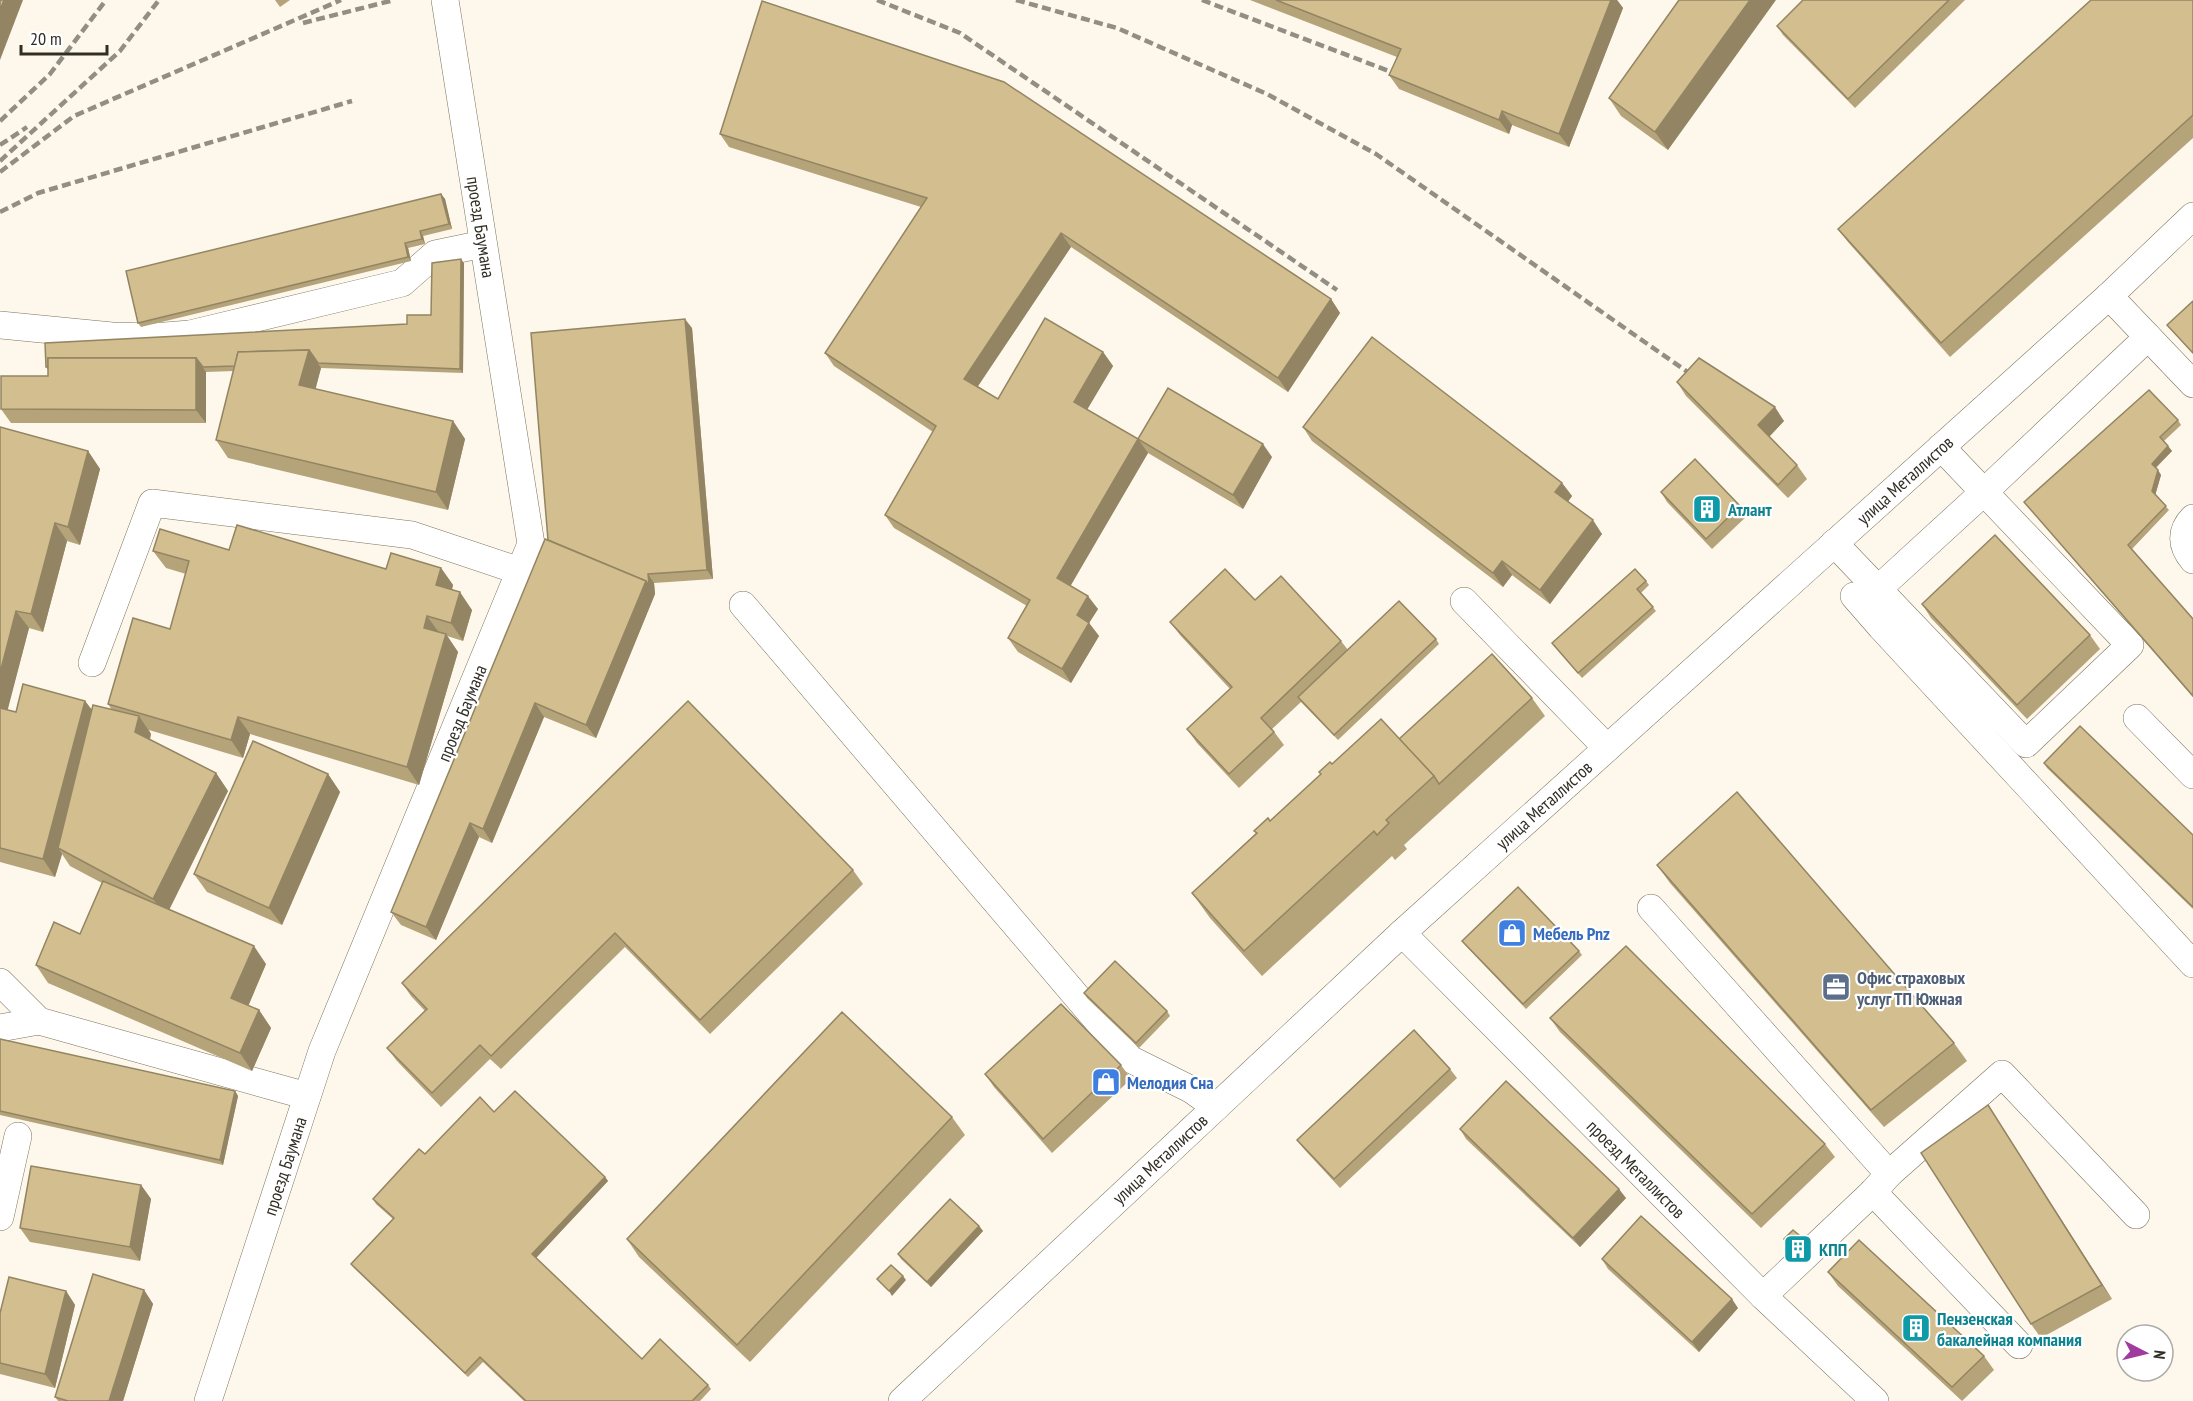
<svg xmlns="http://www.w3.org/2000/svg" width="2193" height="1401" font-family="'PT Sans Narrow',sans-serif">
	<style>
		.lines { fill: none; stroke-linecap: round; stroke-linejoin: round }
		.minor-casing { stroke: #7c7460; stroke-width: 28 }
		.minor { stroke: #fff; stroke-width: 27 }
		.rail { stroke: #928e84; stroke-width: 4.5; stroke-dasharray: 9 4.5; stroke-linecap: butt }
		.wall { fill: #b5a37a }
		.shaded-wall { fill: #938563 }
		.building { fill: #d2be8e; stroke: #938563; stroke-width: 1.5 }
		.labels { text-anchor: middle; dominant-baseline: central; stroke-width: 4.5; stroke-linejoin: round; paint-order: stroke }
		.street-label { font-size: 18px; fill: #312e26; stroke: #fff }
		.culture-label { font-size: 18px; font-weight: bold; fill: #0d838f; stroke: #fff; text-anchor: start }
		.shop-label { font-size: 18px; font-weight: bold; fill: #366cbe; stroke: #fff; text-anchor: start }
		.service-label { font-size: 18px; font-weight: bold; fill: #4e5e75; stroke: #fff; text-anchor: start }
	</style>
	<rect width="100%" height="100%" fill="#fdf8eb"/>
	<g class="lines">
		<g class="minor-casing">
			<g id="minor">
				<path d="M2109,296l84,88"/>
				<path d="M0,325l112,11 41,1 37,-3 212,-51 33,-29 48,-10"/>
				<path d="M2193,518c-13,13 -12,28 0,42"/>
				<path d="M1834,543l192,201 104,-99 -189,-198"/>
				<path d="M1878,589l106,-97 164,-155"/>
				<path d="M1854,596l27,31 312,337"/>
				<path d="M1464,601l143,147"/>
				<path d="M743,605l387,454 62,31 24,17"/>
				<path d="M92,663l60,-160 260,32 108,36"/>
				<path d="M2137,718l56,57"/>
				<path d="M1651,908l238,266"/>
				<path d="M1402,933l361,363 112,105"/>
				<path d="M0,982l39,39 268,75"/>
				<path d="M0,1028l39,-7"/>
				<path d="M1873,1192l146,153"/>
				<path d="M0,1217l18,-81"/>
				<path d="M1763,1296l110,-104 16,-18 113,-100 134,141"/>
				<path d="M208,1401l114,-350 209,-507 -86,-544"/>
				<path d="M902,1401l500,-468 707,-637 84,-80"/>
			</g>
		</g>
		<use href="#minor" class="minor"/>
		<g class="rail">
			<path d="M877,0l83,33 377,257"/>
			<path d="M1016,0l101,28 150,66 109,60 313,219"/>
			<path d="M1202,0l187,71"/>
			<path d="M303,23l91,-23"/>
			<path d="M0,121l50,-47 56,-74"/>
			<path d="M0,145l27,-18"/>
			<path d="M0,161l120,-110 39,-51"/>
			<path d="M0,172l74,-56 267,-116"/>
			<path d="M0,212l38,-19 314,-92"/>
		</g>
	</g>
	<g class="wall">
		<path d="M275,0h15l-10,7z"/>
		<path d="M1250,0h367l6,8 -54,139 -57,-22 -3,9 -110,-45 -10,-14 8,-18z"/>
		<path d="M1679,0l-11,150 -47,-34 -12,-18z"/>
		<path d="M1803,0h162l-110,108 -72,-73 -6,-9z"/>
		<path d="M2193,0v138l-243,219 -102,-115 -10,-13z"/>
		<path d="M720,134l611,165 9,14 -52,79 -217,-145 -93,139 20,13 105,-47 10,14 -26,43 51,30 134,18 -29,52 -95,-56 -78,132 28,24 -9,14 10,13 -28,47 -53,-31 -10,-14 19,-32 -133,-78 -9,-13 48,-83 -99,-66 -9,-13 96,-146 -192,-60z"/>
		<path d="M441,194l4,5 7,30 -29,7 2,8 -17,4 3,13 -270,66 -3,-4z"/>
		<path d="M464,263l-1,110 -142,-5 -6,21 138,32 12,18 -17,71 -220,-52 -12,-18 18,-69 -28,1v51h-195l-10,-14 47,-33v-6l-2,-3 361,-43 24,-9z"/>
		<path d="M2193,301v53l-26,-29z"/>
		<path d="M692,328l21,251 -59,4 1,11 -59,144 -52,-21 -52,126 -13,-6 -43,103 -35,-15 -10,-13 157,-372z"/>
		<path d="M1677,382l107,39 -15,16 28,28 10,14 -19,19 -102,-102z"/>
		<path d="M2178,420l3,5 -17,16 8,10 -16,17 5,7 -6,20 14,15 -37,39 61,70v78l-169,-195z"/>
		<path d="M0,427l88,24 12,18 -20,76 -13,-4 -24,91 -14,-4 -22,82 9,2 69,-11 7,9h20l-4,-6 62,-75 16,-55 -20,-6 -13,-17 76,-1 157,19 55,-1 12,17 -1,5 20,20 -9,31 -16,-5 11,16 -39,133 -169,-51 -7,24 -94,-28 2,4 -1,6 66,33 12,18 -59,119 97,54 -18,42 11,4 12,18 -19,43 -204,-88 -12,-18 44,-31 22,-51 -32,-17 -8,-12 -7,23 -55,-15z"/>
		<path d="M1303,427l259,56 10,13 -4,5 34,33 -52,70 -38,-29 -9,12 -191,-146z"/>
		<path d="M1661,492l79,14 7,10 -35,33 -45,-47z"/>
		<path d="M1646,581l3,4 -8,8 15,18 -74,67 -30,-35z"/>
		<path d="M1255,600l86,41 7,9 88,-11 3,5 -101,96 -37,-38 -29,27 12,16 -45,43 -42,-45 -10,-14 43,-40 -50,-54 -10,-13z"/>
		<path d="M1922,604l168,31 10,14 -73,70 -96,-101z"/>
		<path d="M1532,698l13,18 -141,129 3,4 -12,11 -3,-4 -130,120 -52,-58 -18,-25 64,-60 -2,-2 16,-10 62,-57 67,-25z"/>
		<path d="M2044,763l149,72v74l-146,-141z"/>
		<path d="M328,774l12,18 -58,133 -75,-33 -13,-18z"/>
		<path d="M1657,865l297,178 13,18 -83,66 -214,-244z"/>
		<path d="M853,870l10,14 -153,150 -85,-87 -124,122 -11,-10 -49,48 -44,-46 -10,-13 38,-37 -14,-15 -9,-13z"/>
		<path d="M1462,941l117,10 3,4 -56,54 -60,-63z"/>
		<path d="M1084,993l83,18 3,5 -31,32 -52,-50z"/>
		<path d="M1550,1018l275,126 10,13 -74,71 -201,-196z"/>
		<path d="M0,1039l235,52 3,5 -15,69 -223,-50z"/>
		<path d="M1121,1065l10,14 -79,74 -58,-66 -9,-13z"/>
		<path d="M1450,1069l7,9 -117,110 -36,-39 -7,-9z"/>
		<path d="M1988,1105l124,194 -71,39 -10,-14z"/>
		<path d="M494,1112l111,65 3,4 -72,77 106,101 66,26 3,4 -11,12h-176l-41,-39 -15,15 -114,-109 -3,-4 42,-45 -17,-15 -3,-5 52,-45z"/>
		<path d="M952,1117l13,18 -215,227 -111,-105 -12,-18z"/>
		<path d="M1460,1129l166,69 -46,49 -114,-108z"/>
		<path d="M141,1185l10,14 -11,62 -110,-19 -10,-14z"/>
		<path d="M979,1226l4,5 -52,56 -30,-28 -3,-5z"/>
		<path d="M1784,1239h20l4,5 -9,9 -11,-9z"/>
		<path d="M1602,1259l136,49 -39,44 -91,-83z"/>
		<path d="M1828,1272l156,84 10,14 -32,31 -124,-115z"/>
		<path d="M144,1290l9,14 -30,97h-65l-3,-4z"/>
		<path d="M66,1291l9,14 -20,83 -55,-14v-61z"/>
	</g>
	<g class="shaded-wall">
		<path d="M4,0h19l-23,60v-50z"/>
		<path d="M1611,0h6l6,8 -54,139 -10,-13z"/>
		<path d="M1750,0h26l-108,150 -13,-18z"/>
		<path d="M1502,111l10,14 -3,9 -10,-14z"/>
		<path d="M441,194l4,5 7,30 -3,-5z"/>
		<path d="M420,231l3,5 2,8 -3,-5z"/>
		<path d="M1061,233l10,14 -97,145 -10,-13z"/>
		<path d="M405,243l3,5 3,13 -3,-4z"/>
		<path d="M461,259l3,4 -1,110 -3,-4z"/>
		<path d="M1331,299l9,14 -52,79 -10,-14z"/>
		<path d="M685,319l7,9 21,251 -6,-9z"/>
		<path d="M309,350l12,18 -9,35 -13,-18z"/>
		<path d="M1103,352l10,14 -29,49 -10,-13z"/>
		<path d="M196,358l10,14v51l-10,-13z"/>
		<path d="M1775,407l9,14 -17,18 -9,-14z"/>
		<path d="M453,421l12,18 -17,71 -12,-18z"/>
		<path d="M1138,439l10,14 -81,139 -10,-14z"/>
		<path d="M1263,444l9,13 -29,52 -10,-14z"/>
		<path d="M2168,446l4,5 -17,17 -3,-4z"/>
		<path d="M88,451l12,18 -20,76 -12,-18z"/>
		<path d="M2158,470l3,5 -6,21 -3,-5z"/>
		<path d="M1562,483l10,13 -7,10 -10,-14z"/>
		<path d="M1593,520l9,14 -52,70 -10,-14z"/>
		<path d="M55,523l12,18 -24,91 -12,-18z"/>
		<path d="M1502,561l10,14 -9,12 -10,-14z"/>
		<path d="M441,568l12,17 -5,18 -12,-18z"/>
		<path d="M648,574l6,9 1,11 -59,144 -10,-13z"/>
		<path d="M460,592l12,18 -9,31 -12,-18z"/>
		<path d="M1088,596l10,13 -9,14 10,13 -28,47 -9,-14 15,-54z"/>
		<path d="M16,611l13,17 -25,96 -4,-6v-45z"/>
		<path d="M427,616l13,18 -16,-6z"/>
		<path d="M446,634l12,18 -39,133 -12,-18z"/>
		<path d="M85,701l13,17 -40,130 4,6 -7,23 -12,-18z"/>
		<path d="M535,703l9,14 -52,126 -9,-14z"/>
		<path d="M139,716l12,18 -4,16 -12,-18z"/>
		<path d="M238,717l12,17 -7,24 -12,-18z"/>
		<path d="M216,773l12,18 -62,125 -13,-17z"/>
		<path d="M328,774l12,18 -58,133 -13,-17z"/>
		<path d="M470,823l9,14 -43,103 -10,-13z"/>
		<path d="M254,946l12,18 -22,52 -13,-18z"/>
		<path d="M259,1010l12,18 -19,43 -12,-18z"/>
		<path d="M235,1091l3,5 -15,69 -3,-5z"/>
		<path d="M1988,1105l9,14 115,180 -10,-14z"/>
		<path d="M605,1177l3,4 -73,78 -3,-5z"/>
		<path d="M141,1185l10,14 -11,62 -10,-14z"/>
		<path d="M1619,1189l7,9 -46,49 -7,-9z"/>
		<path d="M979,1226l4,5 -52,56 -4,-5z"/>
		<path d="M1804,1239l4,5 -9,9 -3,-4z"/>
		<path d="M903,1276l3,4 -14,16 -3,-5z"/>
		<path d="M144,1290l9,14 -30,97h-14z"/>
		<path d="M66,1291l9,14 -20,83 -10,-14z"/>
		<path d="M1732,1299l6,9 -39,44 -7,-10z"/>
	</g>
	<g class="building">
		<path d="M0,0h4l-4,10z"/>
		<path d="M1276,0h335l-52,134 -57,-23 -3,9 -110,-45 12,-26z"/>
		<path d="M1679,0h71l-95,132 -46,-34z"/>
		<path d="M1803,0h146l-101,99 -71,-73z"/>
		<path d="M2091,0h102v115l-252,228 -103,-114z"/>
		<path d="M762,1l242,81 327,217 -53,79 -217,-145 -97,146 34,20 47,-81 58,34 -29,50 64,37 30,-51 95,56 -30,51 -95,-56 -81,139 31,18 -11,19 12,8 -27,46 -54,-31 22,-38 -145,-85 51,-89 -111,-73 102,-155 -207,-64z"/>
		<path d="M441,194l8,30 -29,7 2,8 -17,4 3,14 -270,66 -12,-52z"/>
		<path d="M461,259l-1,110 -142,-6 -9,-13 -71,2 -3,14 -32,1 -7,-9h-148v9h-2l-1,-24 362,-19v-9h24l1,-52z"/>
		<path d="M2193,301v52l-26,-28z"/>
		<path d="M685,319l22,251 -59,4 1,11 -3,-4 -98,-41 -17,-207z"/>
		<path d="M1372,337l190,146 -7,9 38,28 -53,70 -38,-29 -9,12 -190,-146z"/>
		<path d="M309,350l-10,35 154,36 -17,71 -220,-52 22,-88z"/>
		<path d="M48,358h148v52l-195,-1v-33h47z"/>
		<path d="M1699,358l76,49 -17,18 39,40 -19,20 -101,-103z"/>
		<path d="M2149,390l29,30 -18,17 8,9 -16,18 6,6 -6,21 14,15 -38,39 65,74v77l-169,-194z"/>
		<path d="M0,427l88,24 -20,76 -13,-4 -24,91 -15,-3 -16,62z"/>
		<path d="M1695,459l45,47 -34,33 -45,-47z"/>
		<path d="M237,525l149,44 5,-16 50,15 -5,17 24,7 -9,31 -24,-7 -3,12 22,6 -39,133 -169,-50 -7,23 -123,-36 25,-86 37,11 19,-68 -36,-10 7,-22 69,21z"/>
		<path d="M1995,535l95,100 -73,70 -95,-101z"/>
		<path d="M545,539l101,42 -60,144 -51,-22 -52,126 -13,-6 -44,104 -35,-15z"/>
		<path d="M1225,569l30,31 26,-24 60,65 -80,77 13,14 -45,42 -42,-45 45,-42 -62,-65z"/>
		<path d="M1635,569l11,12 -9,8 16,18 -75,66 -26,-30z"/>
		<path d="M1399,601l37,38 -102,96 -36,-38z"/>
		<path d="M1492,654l40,44 -93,86 -5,-8 -35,-37z"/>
		<path d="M23,684l62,17 -42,158 -43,-11v-140l16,4z"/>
		<path d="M688,701l165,169 -153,150 -85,-87 -124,123 -11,-11 -48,48 -45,-45 40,-39 -25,-26z"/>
		<path d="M93,705l46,11 -4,16 81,41 -63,126 -95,-51z"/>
		<path d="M1381,719l53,57 -48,44 3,3 -12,12 -3,-4 -130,120 -52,-58 65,-60 -3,-2 14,-13 2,3 51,-47 -2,-2 11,-10 2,2z"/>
		<path d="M2080,726l113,109v72l-149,-144z"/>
		<path d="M253,741l75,33 -59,134 -75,-34z"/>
		<path d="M1737,792l217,251 -83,67 -214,-245z"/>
		<path d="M103,881l151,65 -23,52 28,12 -19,43 -204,-88 18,-43 26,12z"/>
		<path d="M1518,887l61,64 -56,53 -61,-63z"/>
		<path d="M1626,946l199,198 -73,70 -202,-196z"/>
		<path d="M1115,961l52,50 -31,32 -52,-50z"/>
		<path d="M1061,1004l60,61 -78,74 -58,-65z"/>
		<path d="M842,1012l110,105 -215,228 -110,-106z"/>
		<path d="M1414,1030l36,39 -116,110 -37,-39z"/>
		<path d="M0,1039l235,52 -15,69 -220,-49z"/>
		<path d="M1506,1081l113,108 -46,49 -113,-109z"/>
		<path d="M515,1091l90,86 -73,77 110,105 18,-20 48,46 -16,16h-166l-46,-44 -15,16 -114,-109 43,-46 -21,-19 46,-50 6,5 55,-57 14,15z"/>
		<path d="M1988,1105l114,180 -71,39 -110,-171z"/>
		<path d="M31,1166l110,19 -11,62 -110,-19z"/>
		<path d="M950,1199l29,27 -52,56 -29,-28z"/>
		<path d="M1641,1216l91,83 -40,43 -90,-83z"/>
		<path d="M1793,1230l11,9 -8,10 -12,-10z"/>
		<path d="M1859,1240l125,116 -32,31 -124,-115z"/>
		<path d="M891,1265l12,11 -14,15 -12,-12z"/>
		<path d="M93,1274l51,16 -35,111h-41l-13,-4z"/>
		<path d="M9,1277l57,14 -21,83 -45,-11v-50z"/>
	</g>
	<defs>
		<g id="building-square" transform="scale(1.5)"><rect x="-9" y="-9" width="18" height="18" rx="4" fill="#0f9aa8" stroke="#fff"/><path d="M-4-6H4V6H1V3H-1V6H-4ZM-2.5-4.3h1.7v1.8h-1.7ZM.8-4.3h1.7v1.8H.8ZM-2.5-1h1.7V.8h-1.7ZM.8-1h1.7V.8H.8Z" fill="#fff"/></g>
		<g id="shop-square" transform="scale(1.5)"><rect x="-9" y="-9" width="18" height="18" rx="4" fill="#3f7fe0" stroke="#fff"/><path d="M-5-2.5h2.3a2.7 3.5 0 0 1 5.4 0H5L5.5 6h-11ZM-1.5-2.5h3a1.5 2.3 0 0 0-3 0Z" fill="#fff"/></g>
		<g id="office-square" transform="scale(1.5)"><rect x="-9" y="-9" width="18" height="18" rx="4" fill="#5c6f8a" stroke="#fff"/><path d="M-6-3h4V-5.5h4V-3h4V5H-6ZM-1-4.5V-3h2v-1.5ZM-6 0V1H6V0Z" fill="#fff"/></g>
	</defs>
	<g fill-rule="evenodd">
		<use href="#building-square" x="1707" y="509"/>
		<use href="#shop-square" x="1512" y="933"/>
		<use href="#office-square" x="1836" y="987"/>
		<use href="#shop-square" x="1106" y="1082"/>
		<use href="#building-square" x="1798" y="1249"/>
		<use href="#building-square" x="1916" y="1328"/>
	</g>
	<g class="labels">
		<g class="street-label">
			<text transform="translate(481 227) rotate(81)">проезд Баумана</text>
			<text transform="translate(1905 480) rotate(-42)">улица Металлистов</text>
			<text transform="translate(462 713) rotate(-68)">проезд Баумана</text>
			<text transform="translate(1544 805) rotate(-42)">улица Металлистов</text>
			<text transform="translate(1160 1159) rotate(-43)">улица Металлистов</text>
			<text transform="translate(285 1166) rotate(-72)">проезд Баумана</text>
			<text transform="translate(1636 1169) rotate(45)">проезд Металлистов</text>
		</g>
		<g class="culture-label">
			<text x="1728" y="509">Атлант</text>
			<text x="1819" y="1249">КПП</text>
			<text x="1937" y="1318">Пензенская<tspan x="1937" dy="21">бакалейная компания</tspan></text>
		</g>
		<g class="shop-label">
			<text x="1533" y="933">Мебель Pnz</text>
			<text x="1127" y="1082">Мелодия Сна</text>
		</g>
		<g class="service-label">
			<text x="1857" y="977">Офис страховых<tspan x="1857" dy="21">услуг ТП Южная</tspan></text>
		</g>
	</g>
	<g transform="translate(2145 1353) rotate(97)"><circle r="28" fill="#ffffff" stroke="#adaba8" stroke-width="1.5"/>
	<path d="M0-4.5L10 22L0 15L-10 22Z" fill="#a03ba0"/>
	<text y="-9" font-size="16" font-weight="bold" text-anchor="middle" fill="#312e26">N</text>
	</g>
	<path d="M21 45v9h86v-9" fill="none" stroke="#312e26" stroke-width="3"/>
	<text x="30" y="45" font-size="18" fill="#312e26" stroke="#ffffff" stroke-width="4.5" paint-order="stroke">20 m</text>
</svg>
